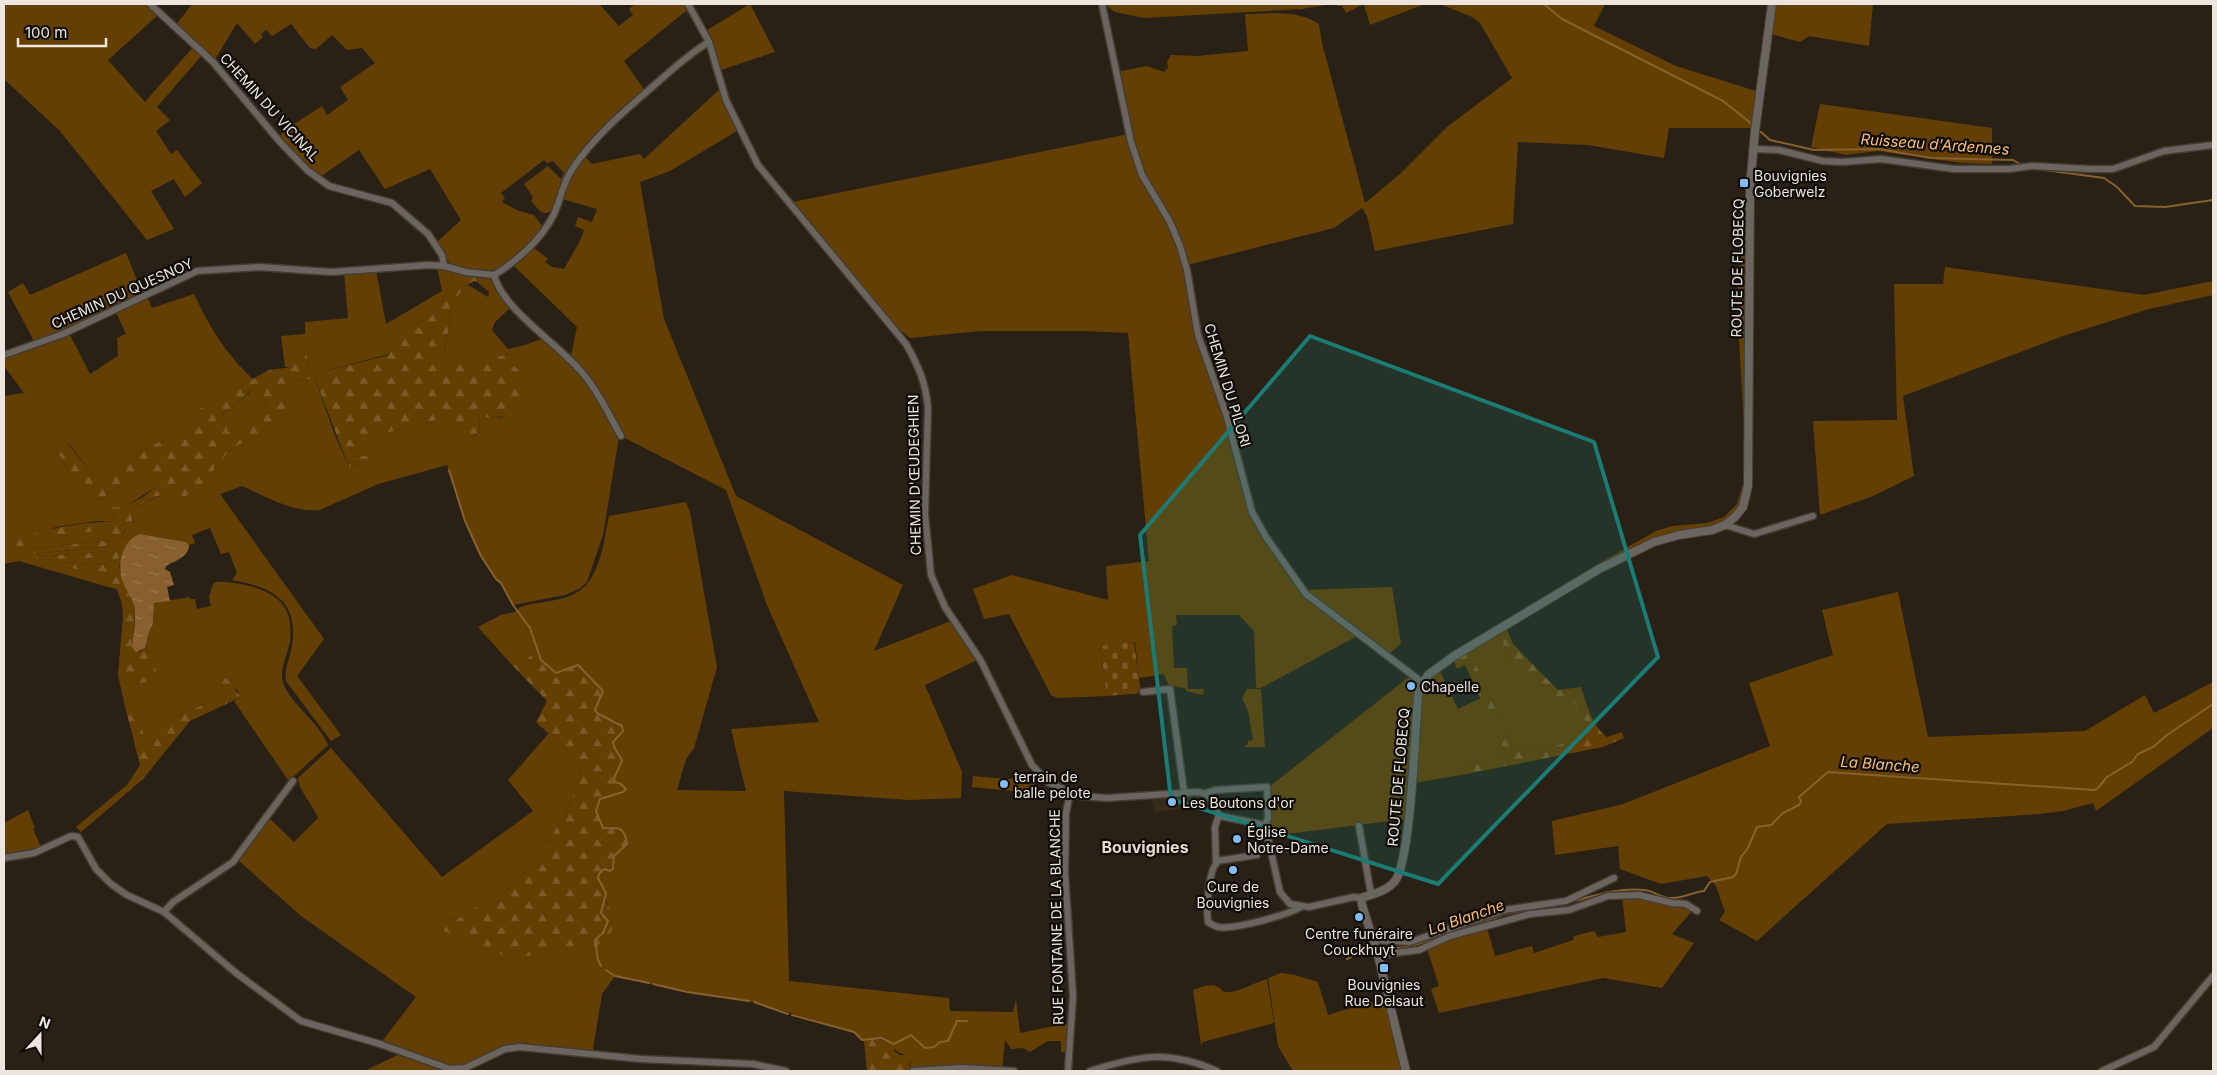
<svg xmlns="http://www.w3.org/2000/svg" width="2217" height="1075" font-family="Inter,sans-serif">
	<style>
		.built { fill: #372a1a }
		.grass { fill: #643f03 }
		.forest { fill: url(#forest-firs); fill-rule: evenodd }
		.cemetery { fill: url(#cemetery-stones) }
		.water { fill: url(#water-ripples) }
		.lines { fill: none; stroke-linecap: round; stroke-linejoin: round }
		.stream { stroke: #88602d; stroke-width: 2 }
		.minor-casing { stroke: #453d32; stroke-width: 9 }
		.tertiary-casing { stroke: #453d32; stroke-width: 10 }
		.minor { stroke: #6a655f; stroke-width: 6 }
		.tertiary { stroke: #6a655f; stroke-width: 8 }
		.marked { fill: #1a7c74; fill-opacity: 0.2; stroke: #1a7c74; stroke-width: 4; stroke-linejoin: round }
		.poi-dot { fill: #82bcfa; stroke: #0f0b07; stroke-width: 2 }
		.labels { text-anchor: middle; dominant-baseline: central; stroke-width: 4.5; stroke-linejoin: round; paint-order: stroke }
		.street-label { font-size: 14px; fill: #ede6df; stroke: #0f0b07 }
		.poi-label { font-size: 14px; fill: #ede6df; stroke: #0f0b07; text-anchor: start }
		.water-label { font-size: 15px; font-style: italic; fill: #fcbf75; stroke: #0f0b07 }
		.quarter-label { font-size: 16px; font-weight: bold; fill: #e8dbcd; stroke: #0f0b07 }
	</style>
	<defs>
		<pattern id="forest-firs" width="22" height="20" patternUnits="userSpaceOnUse" patternTransform="scale(1.25)"><rect width="22" height="20" fill="#643f03"/><path d="M5 1l3.5 6h-7zM16 11l3.5 6h-7z" fill="#7a5b27"/></pattern>
		<pattern id="cemetery-stones" width="16" height="16" patternUnits="userSpaceOnUse" patternTransform="scale(1.25)"><rect width="16" height="16" fill="#643f03"/><path d="M2 7V4a2 2 0 0 1 4 0v3zM10 15v-3a2 2 0 0 1 4 0v3z" fill="#7a5b27"/></pattern>
		<pattern id="water-ripples" width="26" height="14" patternUnits="userSpaceOnUse" patternTransform="scale(1.25)"><rect width="26" height="14" fill="#88602d"/><path d="M2 4q2-2 4 0t4 0M15 11q2-2 4 0t4 0" fill="none" stroke="#99774b"/></pattern>
	</defs>
	<rect width="100%" height="100%" fill="#2a2116"/>
	<path class="built" d="M1193,796l1,10 -39,7 -4,-15z"/>
	<g class="grass">
		<path d="M4,4h144l10,11 -50,45 37,42 49,-56 9,8 -46,53 13,13 -14,11 15,23 6,-4 25,33 -17,14 -11,-18 -23,12 23,38 -27,11 -87,-109 -56,-52z"/>
		<path d="M192,4h407l20,22 14,-11 -4,-6 6,-5h53l3,3 -67,54 22,31 -68,69 -27,50c-11,6 -12,-3 -20,-10l2,-4 -9,-13 24,-18 13,13 3,-6 -11,-12 -6,2 -3,-3 -43,33 4,5 -3,4 17,9 15,4 9,12c-19,23 -40,51 -73,43 -23,-5 -23,-8 -33,-28l24,-22 -31,-51 -45,20 -26,-39 -39,27 -40,-38 2,-7 40,-26 5,9 21,-15 -8,-13 35,-24 -13,-15 -15,2 -15,-15 -16,14 -6,-1 -19,-24 -19,12 -6,-6 -5,4 2,3 -8,7 -18,-21 -23,38 -39,-35z"/>
		<path d="M750,4l25,48 -57,19 -14,-39z"/>
		<path d="M1104,4h228l-30,5 -158,9 -29,-6z"/>
		<path d="M1337,4h88l-55,21 -6,-21 -18,9 -4,-7h-5z"/>
		<path d="M1440,4h165l-11,22 82,40 80,25 -4,37h-83l-5,30 -76,-13 -70,-3 -5,82 -138,27 -8,-35 -5,-8 -28,20 -147,37 -40,-85 -18,-51 -12,-57 30,-6 17,6 4,-4 -1,-6 4,-7 27,1 50,-5 -3,-37c27,0 51,-5 74,10l3,19 43,160 35,-29 47,-47 65,-49 -32,-55 -8,-6z"/>
		<path d="M1775,4h98l-4,42 -60,-10 -9,6 -29,-8z"/>
		<path d="M720,89l17,42 -67,40 -30,11 24,137 72,177 167,89 -29,66 77,-30 24,36v4l-50,24 37,87 -1,26 -52,2 -125,-9 5,190 160,17 1,13 63,1 3,-13 4,34 49,-10 -2,30 -6,-1v-11h-13l-18,11 -7,-4 -12,1 -6,-9 -3,30 -95,1c5,-5 4,-11 0,-16 -13,-1 -16,-14 -28,-17 -6,-1 -12,2 -17,2l-8,-8 -100,-30 -67,-10 -72,-16 -13,18 -10,61 -77,-8 -44,18 -24,6h-83l40,-19 -24,-8 36,-47 -115,-81 -64,-57 31,-42 26,25 24,-24c-5,-14 -19,-26 -20,-40l33,-30 111,129 91,-66 -25,-31 41,-47 20,19 13,17 -16,44 -27,42 -26,31 -54,32 -14,2 150,27 7,-8 12,-23c-4,-7 -18,-34 -15,-41 0,-2 3,-4 5,-6l3,2 8,-5 -1,-10 5,-4 -9,-23 -7,-1 -7,-17 4,-12 23,-7 3,-3 -5,-5 -6,-2 -1,-4 8,-18c-2,-6 -9,-11 -9,-18l10,-11 -6,-10c-9,-2 -17,-3 -22,-11l3,-6 -23,-39 -8,5 -11,3 -15,-13 -29,5 -34,-38 23,-12 14,-3 5,-5c16,-5 34,-5 50,-11 30,-11 33,-52 39,-80l77,-14 4,10 27,155 -23,81 -8,11 -9,31 69,1 -15,-62 88,-7 -52,-117 -41,-115 -105,-54 -31,-52 -20,-24 7,-33 -63,-61 19,-19 15,12 -3,3 7,5 12,2 17,-30 3,-9 -9,-4 3,-9 14,5 5,-13 -35,-10 8,-22 14,-21 8,8 48,-10 4,5z"/>
		<path d="M1820,104l172,24v36l-31,-1 -83,-12 -32,4 -35,-8z"/>
		<path d="M1129,134l9,31 38,69 17,74 56,198 53,83 57,46 -98,53h-5l-2,-57 -15,-16h-63l1,10 -5,1 2,42h13l1,21h16l-1,6 -17,-4 -1,-3 -16,-2 -5,-12 -25,4 -4,-36 -35,4 7,50 -49,2 -7,-3 -42,-81 -25,5 -11,-30 39,-14 96,25 -2,-34 43,-5 -21,-228 -46,-2h-101l-71,7 -31,-26 -91,-109z"/>
		<path d="M1739,249h7l-1,239c-10,32 -19,37 -51,42l-97,38 -1,-3 60,-34 16,-5 35,-3 17,-6 13,-13 6,-20 1,-57 -7,-123 4,-48z"/>
		<path d="M126,253l17,42 -108,48 -27,-51 15,-9 7,12z"/>
		<path d="M437,267l18,5 -14,32 -8,11 -45,25 1,14 -75,20 -6,-5 -1,-14 -14,12h-8l-4,-31 24,-2v-12l43,-4 -4,-46 32,-2 10,54 56,-33z"/>
		<path d="M1945,267l199,28 69,-14v14l-64,14 -86,27 -160,60 11,80 -41,20 -53,19 -7,-94 84,-1 -3,-136h49z"/>
		<path d="M478,276l11,2 22,29 -16,15 -3,8 16,19 17,-4 19,-7 43,43 32,55 -1,7 -15,92 -16,47 -8,7 -14,6 -52,10 -10,-19 -7,-7 -19,-29 -15,-38 -15,-47 -69,19 -58,26c-27,3 -55,-14 -78,-24l-22,8 104,145 -27,37 44,59 -10,6 -45,-60c-2,-12 4,-23 6,-35 7,-45 -19,-59 -60,-66l5,-7 -8,-21 -8,2 -11,-26 -18,7 3,8 -6,2 -3,-3 -46,-8 -16,16 -3,14 -2,-1 -1,-15 4,-3c-1,-12 3,-15 12,-23l-2,-6 2,-8 25,-12 -5,-8 -32,21 -14,-3 -5,-7 10,-10 39,-19 63,-1c6,-21 60,-46 78,-58l-7,-31 29,-1 19,54 15,34 22,-6v-6l-17,2 -3,-9 16,-10 81,-21 20,12 5,8 6,-5 1,-15 16,1 7,-1 -1,-7 19,-21 2,-15 -13,-12 2,-8 -36,5 -33,2 6,-33 1,-19 14,-22 4,-2 20,12 1,-5 -12,-10z"/>
		<path d="M194,294c16,34 31,59 59,85l-55,31 5,12 -58,27 -49,29 -27,-34 -13,6 30,49 27,14 2,9 -19,-1 -40,6 -44,20 67,-14 32,-4v11l-79,9 2,5 76,-8 -1,5 -71,6 -2,3 73,-4v9l-46,-3 -5,1 -1,3 48,5 3,2v14l-89,-26 -15,3v-168l20,-3 -20,-27v-9l65,-24 21,41 28,-18 -1,-18 9,-4 -10,-22 31,-16 5,12z"/>
		<path d="M252,390l14,12 -1,6 -37,25 -5,-21 8,-2z"/>
		<path d="M216,582c20,-1 58,6 69,26 6,9 6,23 5,33 -2,13 -11,29 -7,42 9,23 36,39 45,62l-35,32 -3,6 -56,-82 7,-4 -3,-6 -5,-4 -10,9 -56,24 -23,15 -11,-34 -9,1 -6,-27 11,10 24,-4 1,-25 -9,-8 4,-16 4,-8 1,-21 36,-6v2h5l2,10 14,-3 -2,-9 4,-13z"/>
		<path d="M1392,587l9,57 -13,11 -84,-65z"/>
		<path d="M1898,592l30,145 157,-6 60,-36 9,18 59,-31v46l-117,83 -3,-8 -30,8 -23,3 -153,10 -130,117 -38,-21 6,-8 -9,-26 -9,-10 -46,8 -41,-15 -2,-23 -63,9 -3,-34 71,-17 147,-58 -21,-63 84,-28 -11,-45z"/>
		<path d="M1497,632l15,29 16,17 45,24 24,35 -76,15 -5,-1 -44,-94 -10,-4z"/>
		<path d="M1439,669l19,40 23,-11 26,57 -41,11 -5,9 -47,8 6,-82 5,-17z"/>
		<path d="M1410,676l6,8 -10,135 -135,17 -2,-15v-34z"/>
		<path d="M1247,689h14l4,58h-20v-2h3v-4l5,-1 -5,-29 -6,-13z"/>
		<path d="M973,776l34,3 29,-2 -2,16 -62,-6z"/>
		<path d="M28,810l7,18 -2,1 8,18 -13,5 -24,4v-33z"/>
		<path d="M1631,895l53,11 9,4 -21,24 22,9 -32,45 -59,-10 -164,35 -8,-24 8,-3 -12,-38 20,-9 40,-11 8,28 37,-10 2,7 39,-13 1,-4 20,-5 4,6 28,-5 -4,-36z"/>
		<path d="M1281,973l14,2 23,7 10,33 56,-17 19,73h-110l-15,-25 -10,-68z"/>
		<path d="M1267,979l7,44 -71,19 -2,3 -8,-55c12,-4 21,-9 31,2 16,1 28,-9 43,-13z"/>
	</g>
	<g class="forest">
		<path d="M455,272l23,4 -1,6 -3,-1 -10,6 -14,22 -1,19 -6,32 33,-1 36,-5 -2,8 13,12 -3,37 -17,-1v6l-7,2 -16,-1 -1,15 -7,5 -4,-8 -20,-12 -81,21 1,6 -17,4 3,9 17,-2v6l-22,6 -34,-88 -29,1 8,31 -64,39 -13,15 -18,27 -32,9 -15,-30 -39,18 -10,10 5,7 14,2 21,-11 11,-9 6,7 -26,13 -2,8 2,11 -10,4 -2,5v9l-4,3 2,24 14,33 1,9 -3,33 7,5 6,-4 9,8c2,9 3,17 -1,25l-24,4 -11,-10 5,-58 -1,-13 -5,-15 -9,-2v-14l-52,-7 1,-3 6,-1 46,3v-8l-73,3 1,-3 72,-6v-5l-75,8 -2,-5 79,-9v-10l-32,3 -67,15 3,-9c33,-10 65,-18 100,-17l-2,-9 -27,-14 -30,-49 12,-6 28,34 49,-29 57,-27 -5,-12 72,-40 24,-3 4,-9 10,-3 1,13 6,6 75,-19 -2,-15 46,-25 8,-11zM251,390l15,12 -1,6 -37,24 -5,-20 8,-2z"/>
		<path d="M1506,627l7,17 45,46 23,-3c5,16 11,39 26,50l15,-5 2,6 -21,9 -142,28 5,-9 41,-11 -42,-90 -8,4 -3,-9 8,-7 10,3 44,95 5,1 75,-15 -23,-35 -20,6 -41,-47 -15,-29z"/>
		<path d="M537,650l4,10 15,13 22,-8 25,26 -8,19 2,3 25,13 1,5 -10,11c0,7 7,12 9,19l-8,17 1,4 6,2 5,5 -3,3 -23,7 -4,12 7,17 11,-1 6,2 7,15 -13,12 -1,13 -3,2 -6,-2 -5,5 -1,4 8,15 -1,7 9,16 1,6 -4,10 -16,16 -85,10 -68,-28 -3,-3 6,-7 14,-2 54,-32 26,-31 27,-42 16,-44 -13,-17 -33,-30 11,-21 -35,-36 12,-3z"/>
		<path d="M221,678h5l15,19 -51,24 -47,58 -62,53 -5,-5 51,-42 13,-20 -16,-63 9,-2 11,35 23,-15 56,-24 -4,-14z"/>
		<path d="M874,1038l20,6v7l6,4h7l3,4 -1,10 -2,2h-40l-3,-31z"/>
	</g>
	<path class="cemetery" d="M1134,642l7,51 -34,3 -7,-50z"/>
	<path class="water" d="M140,534l46,8 3,3c0,12 -13,15 -23,21l-1,3 5,3 4,13 -7,2 3,14 -16,2 -1,21 -4,8 -4,16 -9,4 -4,-5c1,-13 5,-29 2,-42 -3,-9 -9,-17 -12,-25 -5,-18 1,-40 18,-46z"/>
	<g class="lines">
		<g class="stream">
			<path d="M1544,4l18,15 161,82 29,23"/>
			<path d="M1761,132l9,8 44,10 65,-1 52,9 82,2 9,5"/>
			<path d="M2037,169l67,9 13,9 18,19 30,1 48,-7"/>
			<path d="M449,470l16,51 16,35 15,23 5,4 12,22 17,23 11,32 15,13 22,-8 25,26 -8,19 2,3 25,13 1,5 -10,11c0,7 7,12 9,19l-8,17 1,4 6,2 5,5 -3,3 -23,7 -4,12 7,17c14,1 21,-4 24,16l-13,12 -1,13 -3,2 -6,-2 -5,5 -1,4 8,15 -5,20 7,8 -5,12 -8,7 3,20 3,6"/>
			<path d="M1570,902c24,-6 49,-15 74,-12 9,0 16,8 26,8 11,1 23,-6 34,-7l6,-9 23,-5 3,-3 5,-17 7,-9 9,-21 14,-2 12,-12 16,-8 2,-4 -2,-4 29,-25 266,18 4,-2 9,-11 25,-15 6,-8 15,-7 14,-12 46,-31"/>
			<path d="M1467,928l37,-14 59,-10"/>
			<path d="M1380,947c30,3 36,-3 63,-11"/>
			<path d="M1347,959l15,-8 9,-3"/>
			<path d="M606,970l9,6 34,7"/>
			<path d="M653,984l34,8 62,9"/>
			<path d="M754,1002l34,12"/>
			<path d="M792,1015l62,17 8,8 19,-2 13,6 17,-9 14,13 9,-1 6,-5 8,-1 9,-20h10"/>
		</g>
		<g class="minor-casing">
			<g id="minor">
				<path d="M150,4l63,58 67,80 27,28 22,16 63,17 36,31 14,21 2,11"/>
				<path d="M688,4l21,38 17,58 32,65 148,179c12,21 20,39 22,64l-3,106 6,61 14,32 36,54 51,104 17,18 31,13 27,2 91,-6c17,2 12,13 22,24l45,9"/>
				<path d="M1102,4l29,138 11,33 28,47 10,24 7,24 11,65 28,79 26,98 14,25 40,57 117,89"/>
				<path d="M1753,149l26,1 44,11 20,1 38,-3 73,10h55l23,-3 57,3h24l51,-18 49,-6"/>
				<path d="M494,275c23,-14 48,-36 60,-61 7,-16 9,-32 19,-46 22,-33 55,-60 85,-86 16,-14 32,-29 51,-40"/>
				<path d="M494,275c8,33 61,67 84,93 18,19 30,45 43,68"/>
				<path d="M4,355l59,-21 134,-63 62,-4 72,5 98,-7 15,1 22,6 28,3"/>
				<path d="M1725,525l29,9 59,-18"/>
				<path d="M1143,692l27,-3 14,103"/>
				<path d="M1206,793l10,-3 51,-3 1,31 -3,7"/>
				<path d="M1219,815l-4,12 1,37c-7,7 -10,46 -8,58 3,2 6,4 10,5 16,3 69,-12 83,-20"/>
				<path d="M1265,825l15,67 10,12 19,3 45,-10 7,1"/>
				<path d="M1359,826l12,68"/>
				<path d="M4,858l30,-5 37,-17 7,1 18,32 15,15 16,11 37,17 72,61 65,48 79,23 70,25 15,-1 40,-19 15,-2 121,12 112,5 33,7"/>
				<path d="M1216,861l41,-6"/>
				<path d="M164,912l9,-10 60,-40 60,-81"/>
				<path d="M1372,940l38,2 94,-32 62,-9 48,-23"/>
				<path d="M1378,955l41,-5 31,-14 80,-22 39,-4 39,-14 31,-1 33,8 14,1 11,7"/>
				<path d="M913,1071l49,-3 52,3"/>
				<path d="M1068,1071l5,-75 -8,-123 1,-60 4,-20"/>
				<path d="M1090,1071c49,-15 77,-22 127,0"/>
				<path d="M2102,1071l52,-24 59,-71"/>
			</g>
		</g>
		<g class="tertiary-casing">
			<path id="tertiary" d="M1406,1071l-28,-116 -16,-50 -1,-7c12,-4 26,-7 34,-17 16,-21 20,-152 23,-185l2,-8 8,-13 26,-19 145,-87 55,-27 25,-7 33,-5 13,-5 10,-8 8,-10 5,-21 2,-299 5,-56 17,-127"/>
		</g>
		<use href="#minor" class="minor"/>
		<use href="#tertiary" class="tertiary"/>
	</g>
	<path class="marked" d="M1310,336l284,106 64,215 -220,227 -267,-85 -31,-264z"/>
	<g class="poi-dot">
		<rect x="1739" y="178" width="10" height="10" rx="2.5"/>
		<circle cx="1411" cy="686" r="5"/>
		<circle cx="1004" cy="784" r="5"/>
		<circle cx="1172" cy="802" r="5"/>
		<circle cx="1237" cy="839" r="5"/>
		<circle cx="1233" cy="870" r="5"/>
		<circle cx="1359" cy="917" r="5"/>
		<rect x="1379" y="963" width="10" height="10" rx="2.5"/>
	</g>
	<g class="labels">
		<g class="street-label">
			<text transform="translate(270 107) rotate(48)">CHEMIN DU VICINAL</text>
			<text transform="translate(1737 268) rotate(-89)">ROUTE DE FLOBECQ</text>
			<text transform="translate(122 293) rotate(-24)">CHEMIN DU QUESNOY</text>
			<text transform="translate(1228 385) rotate(73)">CHEMIN DU PILORI</text>
			<text transform="translate(914 475) rotate(-91)">CHEMIN D'ŒUDEGHIEN</text>
			<text transform="translate(1398 777) rotate(-85)">ROUTE DE FLOBECQ</text>
			<text transform="translate(1056 917) rotate(-91)">RUE FONTAINE DE LA BLANCHE</text>
		</g>
		<g class="poi-label">
			<text x="1754" y="175">Bouvignies<tspan x="1754" dy="16">Goberwelz</tspan></text>
			<text x="1421" y="686">Chapelle</text>
			<text x="1014" y="776">terrain de<tspan x="1014" dy="16">balle pelote</tspan></text>
			<text x="1182" y="802">Les Boutons d'or</text>
			<text x="1247" y="831">Église<tspan x="1247" dy="16">Notre-Dame</tspan></text>
			<text x="1233" y="886" text-anchor="middle">Cure de<tspan x="1233" dy="16">Bouvignies</tspan></text>
			<text x="1359" y="933" text-anchor="middle">Centre funéraire<tspan x="1359" dy="16">Couckhuyt</tspan></text>
			<text x="1384" y="984" text-anchor="middle">Bouvignies<tspan x="1384" dy="16">Rue Delsaut</tspan></text>
		</g>
		<g class="water-label">
			<text transform="translate(1935 144) rotate(4)">Ruisseau d'Ardennes</text>
			<text transform="translate(1880 764) rotate(4)">La Blanche</text>
			<text transform="translate(1466 917) rotate(-19)">La Blanche</text>
		</g>
		<g class="quarter-label">
			<text x="1145" y="847">Bouvignies</text>
		</g>
	</g>
	<rect width="2217" height="1075" fill="none" stroke="#ede6df" stroke-width="10"/>
	<g transform="translate(40 1035) rotate(21)" stroke="#0f0b07" stroke-width="4" paint-order="stroke">
	<path d="M0-4L9 19L0 12L-9 19Z" fill="#ede6df"/>
	<text y="-8" font-size="14" font-weight="bold" text-anchor="middle" fill="#ede6df">N</text>
	</g>
	<path d="M18 38v8h88v-8" fill="none" stroke="#ede6df" stroke-width="2.5"/>
	<text x="25" y="38" font-size="15" fill="#ede6df" stroke="#0f0b07" stroke-width="4" paint-order="stroke">100 m</text>
</svg>
